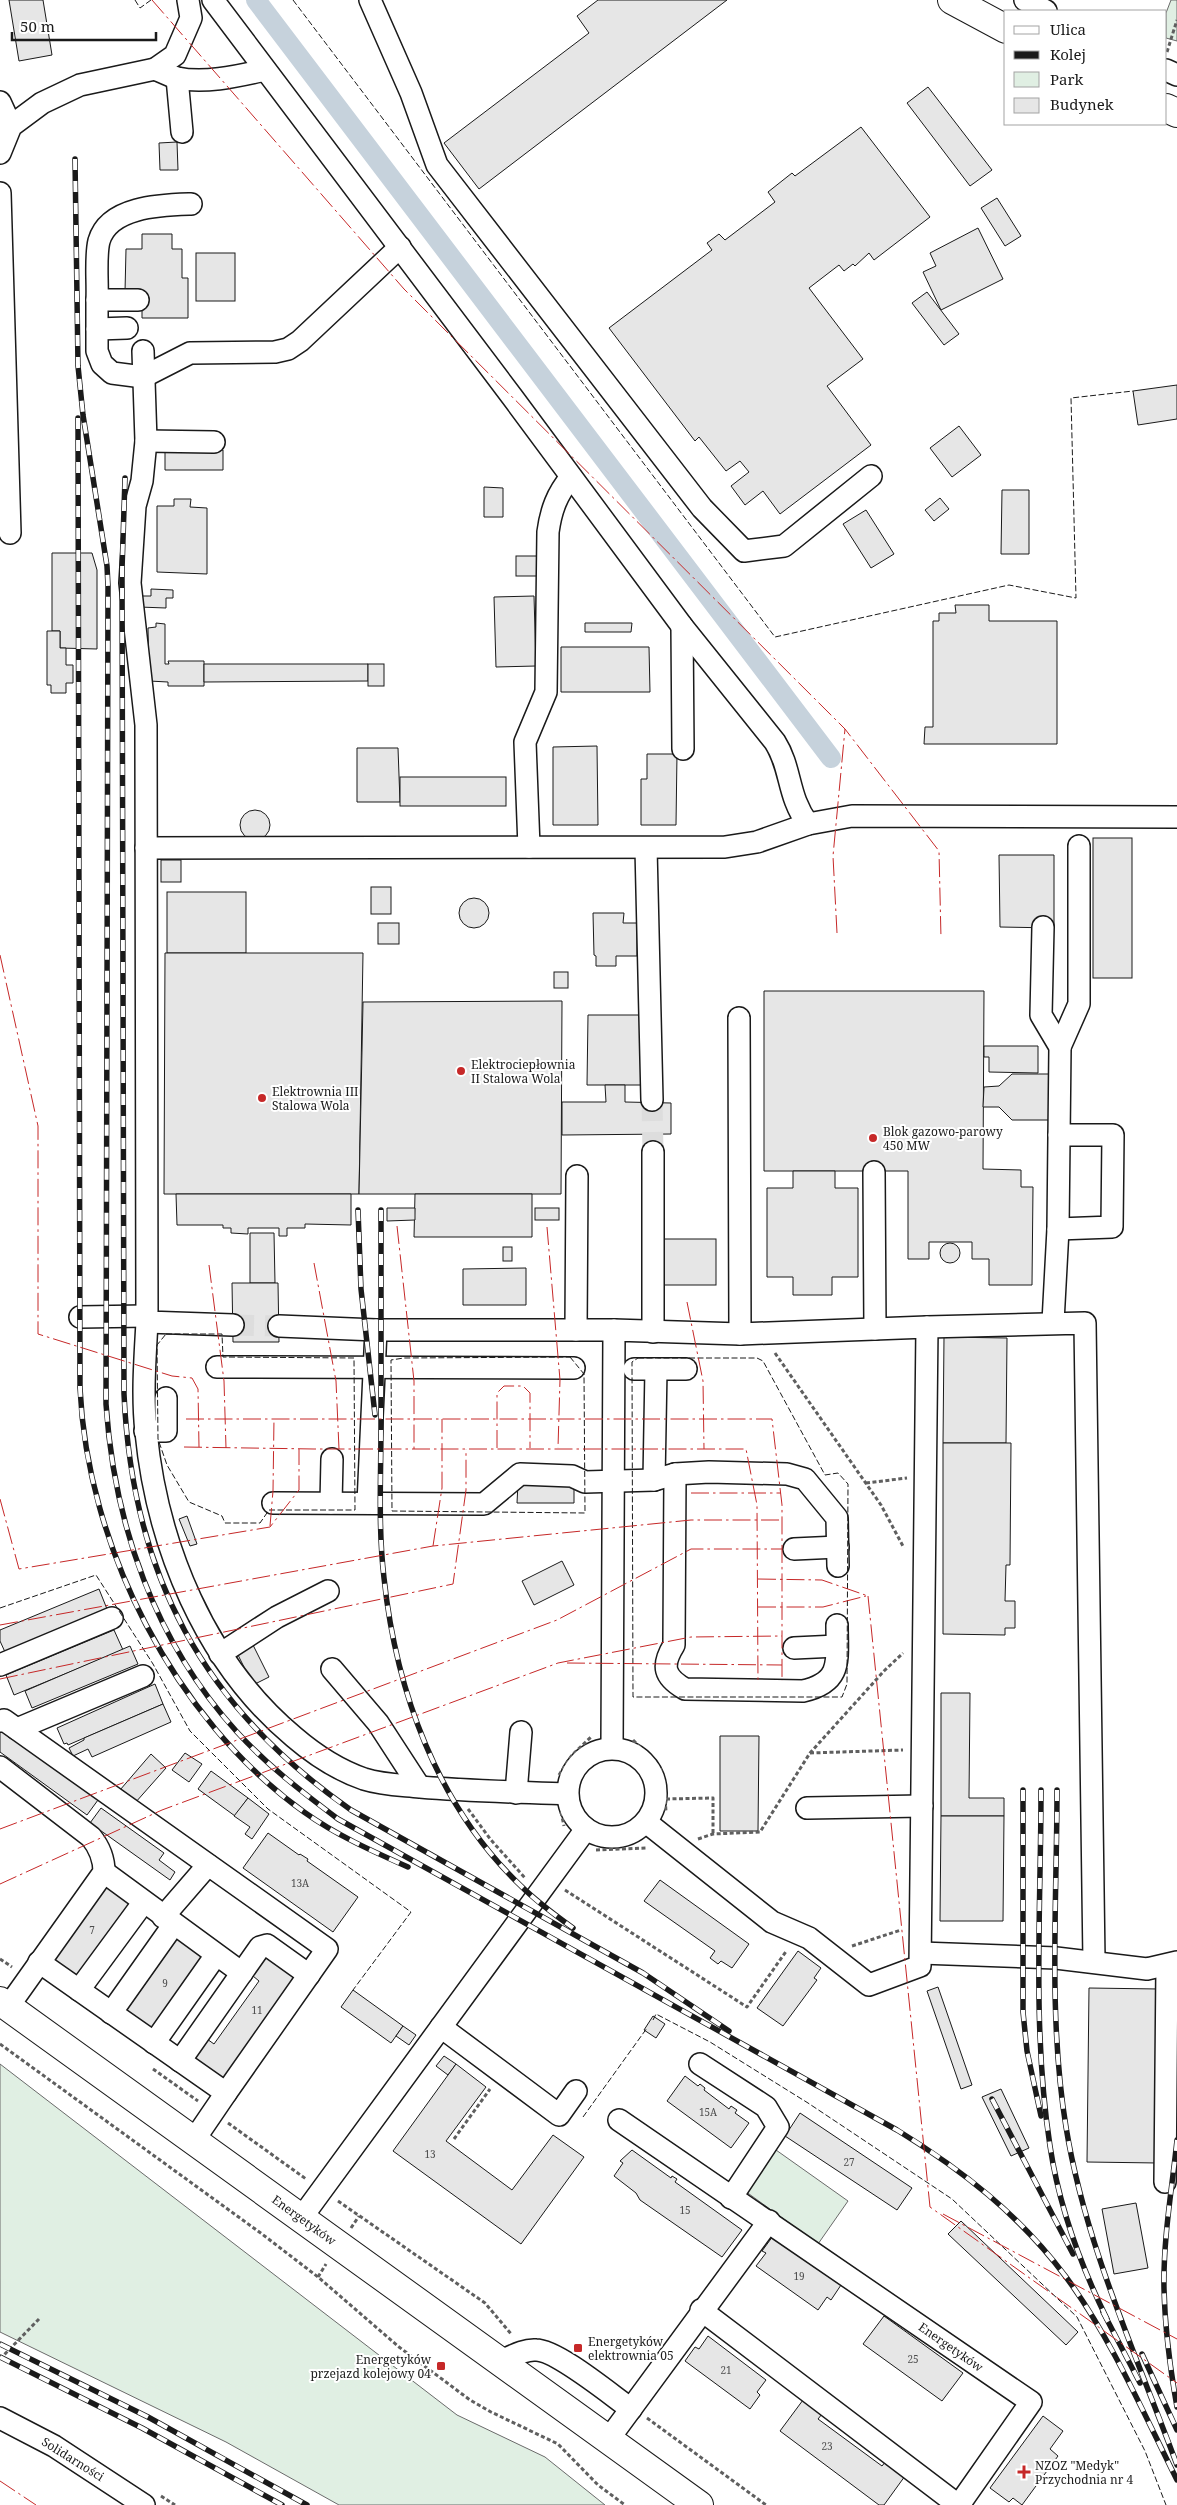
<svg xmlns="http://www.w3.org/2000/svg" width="1177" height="2505" font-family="'Noto Serif',serif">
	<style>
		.green { fill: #e0efe3; stroke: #6a6a6a }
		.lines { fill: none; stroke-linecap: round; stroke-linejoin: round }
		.canal { stroke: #c6d2dc; stroke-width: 20 }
		.building { fill: #e6e6e6; stroke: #1a1a1a }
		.minor-tunnel { stroke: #ddd; stroke-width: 21; stroke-dasharray: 21 11; stroke-linecap: butt }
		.minor-casing { stroke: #1a1a1a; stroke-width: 24 }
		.major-casing { stroke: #1a1a1a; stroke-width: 30 }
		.path { stroke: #5f5f5f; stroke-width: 3; stroke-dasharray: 4 2.5; stroke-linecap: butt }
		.minor { stroke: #fff; stroke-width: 21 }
		.major { stroke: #fff; stroke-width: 28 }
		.rail-casing { stroke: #1a1a1a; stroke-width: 5.5 }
		.rail { stroke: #fff; stroke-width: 4; stroke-dasharray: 11; stroke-linecap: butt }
		.fence { stroke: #1a1a1a; stroke-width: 1; stroke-dasharray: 6 2.5; stroke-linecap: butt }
		.power { stroke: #c62828; stroke-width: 1; stroke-dasharray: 18 4 2.5 4; stroke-linecap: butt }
		.poi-dot { fill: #c62828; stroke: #fff; stroke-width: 2 }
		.labels { text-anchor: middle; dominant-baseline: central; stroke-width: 4; stroke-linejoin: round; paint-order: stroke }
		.number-label { font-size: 10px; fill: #4d4d4d }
		.poi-label { font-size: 12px; fill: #1a1a1a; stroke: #fff; text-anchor: start }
		.street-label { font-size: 12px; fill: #1a1a1a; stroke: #fff }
	</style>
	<rect width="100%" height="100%" fill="#fff"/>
	<g class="green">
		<path d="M1171,0h6v41l-11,-3v-25z"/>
		<path d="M0,2064l457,351 88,42 60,48h-266l-113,-63 -226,-110z"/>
		<path d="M776,2150l72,51 -30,43 -73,-53z"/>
	</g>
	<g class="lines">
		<path class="canal" d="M256,0l575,758"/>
	</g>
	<g class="building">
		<path d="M9,0h34l9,55 -33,6z"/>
		<path d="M598,0h129l-248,189 -35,-46 145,-110 -12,-17z"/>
		<path d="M928,87l64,83 -22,16 -63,-83z"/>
		<path d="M861,127l69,90 -56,43 -5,-7 -14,13 -2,-2 -9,7 -5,-6 -30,23 54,71 -36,27 44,59 -91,69 -17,-23 -18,14 -14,-19 18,-14 -9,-11 -14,10 -27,-34 -4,4 -86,-113 103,-78 -5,-7 12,-9 6,6 50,-38 -7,-10 24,-19 3,3z"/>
		<path d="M177,142l1,28h-18l-1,-27z"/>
		<path d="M997,198l24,38 -16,10 -24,-38z"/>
		<path d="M978,228l25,51 -62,31 -18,-38 13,-6 -6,-13z"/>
		<path d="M142,234h30v15h10v29h6v40h-46v-26h-17l1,-43h16z"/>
		<rect x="196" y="253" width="39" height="48"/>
		<path d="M927,292l32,42 -15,11 -32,-42z"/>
		<path d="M1177,385v34l-39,6 -5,-34z"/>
		<path d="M959,426l22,29 -29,22 -22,-29z"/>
		<path d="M165,449l58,1v20h-58z"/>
		<path d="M484,487l19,1v29h-19z"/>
		<path d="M1002,490h27v64h-28z"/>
		<path d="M940,498l9,11 -15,12 -9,-11z"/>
		<path d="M174,499h17l-1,8 17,1v66l-50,-2v-66h17z"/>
		<path d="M866,510l28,44 -23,14 -28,-44z"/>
		<path d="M52,553h40l5,17v79l-37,-1v-17h-8z"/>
		<rect x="516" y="556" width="21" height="20"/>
		<path d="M151,589l22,1v8h-7v10l-27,-1v-11h12z"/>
		<path d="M534,596l2,70 -40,1 -2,-70z"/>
		<path d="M955,605h34v16h68v123h-133l1,-17h8v-106h6v-8h17z"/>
		<path d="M156,623l9,1v40h4l-1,-3h36v25h-36v-4l-19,-1 -1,-53 8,-1z"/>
		<path d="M585,623h47l-1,9h-46z"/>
		<path d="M47,631h13v17h6v17h7v18h-7v10h-15v-8h-4z"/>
		<path d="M561,647h88l1,45h-89z"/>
		<path d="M204,664h164v17l-164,1z"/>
		<rect x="368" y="664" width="16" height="22"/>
		<path d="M597,746l1,79h-45v-78z"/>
		<path d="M357,748h41l2,54h-43z"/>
		<path d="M647,754h30l-1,71h-35v-46h6z"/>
		<rect x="400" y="777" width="106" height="29"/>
		<circle cx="255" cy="825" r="15"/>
		<rect x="1093" y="838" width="39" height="140"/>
		<path d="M999,855h55v73l-54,-1z"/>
		<rect x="161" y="860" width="20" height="22"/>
		<rect x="371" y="887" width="20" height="27"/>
		<rect x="167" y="892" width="79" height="61"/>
		<circle cx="474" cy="913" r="15"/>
		<path d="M593,913h31l-1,10h14v33h-21v10h-20v-10l-2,-1z"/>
		<rect x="378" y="923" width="21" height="21"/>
		<path d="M165,953h198l-4,241h-195z"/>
		<rect x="554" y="972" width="14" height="16"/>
		<path d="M764,991h220l-1,178 38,1v17h12l-1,98h-43v-26h-17v-17h-43v17h-21v-88h-144z"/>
		<path d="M562,1001l-1,193h-202l4,-192z"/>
		<path d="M588,1015h53v70h-54z"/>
		<path d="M984,1046h54v27l-49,-1v-15h-5z"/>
		<path d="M1012,1074h39l-1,46h-38l-13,-13h-16l1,-20 15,-1z"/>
		<path d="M605,1085h20v17l46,1v31l-109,1v-33h44z"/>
		<path d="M793,1171h42v17h23v89h-26v18h-39v-18h-26v-89h26z"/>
		<path d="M176,1194h175v31l-46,-1v4h-18v8h-8v-8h-31v6l-17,-1v-5h-8v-3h-46z"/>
		<path d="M415,1194h117v43h-118z"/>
		<path d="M387,1208h28v12l-28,1z"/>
		<rect x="535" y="1208" width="24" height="12"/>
		<path d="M250,1233h24l1,50h-25z"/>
		<rect x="661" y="1239" width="55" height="46"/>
		<circle cx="950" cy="1253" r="10"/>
		<rect x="503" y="1247" width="9" height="14"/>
		<path d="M526,1268v37h-63v-36z"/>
		<path d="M232,1283h46l1,59h-46z"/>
		<path d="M944,1337l63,1 -1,105h-63z"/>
		<path d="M943,1443h68l-1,122h-4l-1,36h10v27h-10v7l-62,-1z"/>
		<path d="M518,1483h56v20h-57z"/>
		<path d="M187,1516l10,28 -7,2 -11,-27z"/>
		<path d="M562,1561l12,24 -40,20 -12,-24z"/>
		<path d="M99,1589l8,20 -102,43 -5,-11v-11z"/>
		<path d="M114,1630l9,20 -109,45 -8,-20z"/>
		<path d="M253,1645l16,32 -16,8 -16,-32z"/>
		<path d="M130,1646l8,18 -106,44 -7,-17z"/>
		<path d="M155,1684l8,20 -95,41 -1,-2 -3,1 -7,-16z"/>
		<path d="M941,1693h29l-1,105h35v18h-63z"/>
		<path d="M163,1704l8,18 -79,35 -4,-8 -15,7 -4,-8 15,-8v-2z"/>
		<path d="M0,1729l98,71 -11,15 -87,-63z"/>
		<path d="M720,1736h39l-1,95h-38z"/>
		<path d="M185,1753l17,11 -13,18 -17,-12z"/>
		<path d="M151,1754l15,14 -31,35 -15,-13z"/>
		<path d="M211,1771l37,27 -13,18 -37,-27z"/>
		<path d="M248,1798l21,16 -17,25 -7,-5 5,-7 -16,-11z"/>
		<path d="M101,1808l63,45 -5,7 16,12 -5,8 -80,-57z"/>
		<path d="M941,1816h63l-1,105h-63z"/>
		<path d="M268,1833l31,22 1,-1 8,5 -1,2 51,36 -25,35 -90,-64z"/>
		<path d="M660,1880l89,64 -17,24 -11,-7 -3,3 -8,-6 5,-7 -71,-50z"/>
		<path d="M105,1883l27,19 -54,74 -26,-18z"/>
		<path d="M179,1936l26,19 -53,75 -26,-19z"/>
		<path d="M798,1951l23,17 -7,10 3,2 -34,46 -26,-18z"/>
		<path d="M267,1956l32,22 -74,105 -32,-23 14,-21 7,5 45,-63 -6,-5z"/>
		<path d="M938,1987l34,98 -11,4 -34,-98z"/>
		<path d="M1089,1988l70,1 -1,174 -71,-1z"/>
		<path d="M353,1990l50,36 -12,17 -50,-36z"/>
		<path d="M653,2016l12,8 -9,14 -12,-8z"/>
		<path d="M403,2026l13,9 -7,10 -13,-9z"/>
		<path d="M444,2056l12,8 -8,11 -12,-9z"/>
		<path d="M456,2064l30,23 -40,54 66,49 41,-55 31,22 -63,87 -128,-93z"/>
		<path d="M685,2076l13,10 2,-2 5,4 -1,2 25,19 2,-3 6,4 -2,3 14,10 -18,25 -64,-47z"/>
		<path d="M1001,2089l28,59 -18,8 -29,-59z"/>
		<path d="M800,2113l112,75 -15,22 -112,-74z"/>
		<path d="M632,2150l39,28 1,-2 5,3 -2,3 67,48 -20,27 -82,-57 -4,-7 -22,-17 9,-13 -3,-2z"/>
		<path d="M1136,2203l12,65 -34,6 -12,-65z"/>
		<path d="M961,2221l117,111 -12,13 -118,-111z"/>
		<path d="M773,2236l68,49 -10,15 -4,-3 -9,13 -62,-44 10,-13 -4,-2z"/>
		<path d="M884,2316l79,57 -21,28 -79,-57z"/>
		<path d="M708,2336l58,44 -9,12 3,3 -10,14 -65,-48 10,-14 4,2z"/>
		<path d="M803,2400l19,14 -4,5 64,47 4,-5 19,15 -21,29h-5l-99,-74z"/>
		<path d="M1043,2416l20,15 -13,18 8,7 -36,49 -9,-7 -4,4 -19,-14z"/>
	</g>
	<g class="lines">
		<g class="minor-tunnel">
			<path d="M652,1100l1,52"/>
			<path d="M233,1325l46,1"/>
		</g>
		<g class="minor-casing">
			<g id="minor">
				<path d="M213,0l300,398 169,228 93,116c17,27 12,54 33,82"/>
				<path d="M370,0l41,93 26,72 265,343 42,43 40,-5 87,-70"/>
				<path d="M1025,0l21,11"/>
				<path d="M155,69c7,3 15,7 22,9 28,6 61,-2 88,-8"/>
				<path d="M1166,70l11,5"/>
				<path d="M177,78l5,54"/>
				<path d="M0,102l11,24"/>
				<path d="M0,153l11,-27 31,-23 38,-18 75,-16 20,-14 16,-37 -3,-18"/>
				<path d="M0,193l10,340"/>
				<path d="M97,300c1,-17 -2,-43 2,-59 10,-35 63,-36 92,-37"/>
				<path d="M138,300h-41v51l5,13 10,9 31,4 47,-24 85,-1 13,-3 12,-8 100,-94"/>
				<path d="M97,329l30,-1"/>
				<path d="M143,351l3,90 -4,40 -7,25 -5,77 16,142 1,597 86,3"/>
				<path d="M146,441l68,1"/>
				<path d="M682,626l1,123"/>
				<path d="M529,847l-4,-105 21,-50 2,-160c3,-22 9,-38 23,-55"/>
				<path d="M146,848l579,-1 32,-5 51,-18 44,-8 325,1"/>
				<path d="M646,848l6,252"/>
				<path d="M1043,927l-2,88 19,32 -2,182 -5,93"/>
				<path d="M739,1018l1,316"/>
				<path d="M1060,1047l19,-43v-158"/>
				<path d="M874,1172l1,157"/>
				<path d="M1058,1229l54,-2 1,-92h-54"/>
				<path d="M80,1317l66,-1"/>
				<path d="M147,1322c-2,37 -5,73 -1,110 11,113 59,231 148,305 21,18 44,33 70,42 19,6 37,6 56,8 49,4 98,5 147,7"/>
				<path d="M279,1326l97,4h238"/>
				<path d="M927,1327l158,-4 9,638"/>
				<path d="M576,1330l1,-154"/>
				<path d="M653,1332v-180"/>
				<path d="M217,1367l357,1"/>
				<path d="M634,1369h52"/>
				<path d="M145,1431h21v-33"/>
				<path d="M675,1474l-1,171c-13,21 -10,32 11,44l118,2c40,-9 34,-31 34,-66"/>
				<path d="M654,1480l2,-111"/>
				<path d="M273,1503l211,1 36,-30 52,2 13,6 69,-2 21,-6 34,-2 78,2 18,5 32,39 1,48"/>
				<path d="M331,1503l1,-44"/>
				<path d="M368,1503l8,-173"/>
				<path d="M794,1549l44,-2"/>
				<path d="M794,1648l43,-2"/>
				<path d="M220,1654l57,-37 51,-26"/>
				<path d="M0,1665l112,-47"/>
				<path d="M332,1669l46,54 41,63"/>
				<path d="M0,1721l4,-1 323,229 -101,144"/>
				<path d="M17,1729l126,-53"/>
				<path d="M612,1748l2,-418 126,4 187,-7 -7,639 -51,19 -60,-47 -37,-16 -126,-100"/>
				<circle cx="612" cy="1793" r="44"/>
				<path d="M0,1767l91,70c9,11 13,21 13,35l-96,135"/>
				<path d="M516,1793l5,-61"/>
				<path d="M807,1808l115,-2"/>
				<path d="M104,1872l138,101"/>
				<path d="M163,1917l45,-52"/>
				<path d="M921,1953l135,5 91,11 30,-7"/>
				<path d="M39,1962l187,131 -32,47"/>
				<path d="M79,1990l64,-87"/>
				<path d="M111,2013l63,-89"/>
				<path d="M441,2027l118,88 17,-24"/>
				<path d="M154,2043l62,-88"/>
				<path d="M180,2061l80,-114 7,-2 42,30"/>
				<path d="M700,2064l66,43 12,20 -47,71"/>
				<path d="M619,2120l412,282 -72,103"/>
				<path d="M1165,2182l2,-216"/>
				<path d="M302,2217l284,-388"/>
				<path d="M701,2310l257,195"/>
				<path d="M499,2362c12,-5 24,-13 37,-12 21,0 75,45 95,59"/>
				<path d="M0,2418l54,28 90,59"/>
				<path d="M608,2440l161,-219"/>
			</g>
		</g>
		<g class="major-casing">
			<g id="major">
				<path d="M952,0l54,29"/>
				<path d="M1166,108l11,5"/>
				<path d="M0,2001l699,504"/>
			</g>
		</g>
		<g class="path">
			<path d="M1167,52l10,-32"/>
			<path d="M775,1353l106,152 23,43"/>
			<path d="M866,1483l41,-5"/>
			<path d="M633,1740l27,28 4,13 2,31"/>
			<path d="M810,1753l93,-3"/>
			<path d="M559,1775l13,-20 20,-19"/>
			<path d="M666,1799l47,-1v36"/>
			<path d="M468,1809l23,31 35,39"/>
			<path d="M561,1812l3,14"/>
			<path d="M698,1839l15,-5 47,-2 50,-79 74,-82 19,-18"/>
			<path d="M596,1850l51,-2"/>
			<path d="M565,1890l182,117 40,-57"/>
			<path d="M852,1946l49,-16"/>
			<path d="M0,1959l12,8"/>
			<path d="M0,2044l262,190 56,43 81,70 71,53 21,12 67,32 40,41 27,20"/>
			<path d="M153,2069l45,32"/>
			<path d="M228,2123l78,56"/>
			<path d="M454,2139l36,-50"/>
			<path d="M338,2201l147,102 27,32"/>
			<path d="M351,2228l8,-12"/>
			<path d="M318,2277l8,-13"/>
			<path d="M0,2359l39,-40"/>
			<path d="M647,2418l119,87"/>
			<path d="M161,2496l14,9"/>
		</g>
		<use href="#minor" class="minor"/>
		<use href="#major" class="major"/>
		<g class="rail-casing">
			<g id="rail">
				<path d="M75,159l3,207 5,49 24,151 1,20 -2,818c8,121 49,238 131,328 30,33 65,60 101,87l559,311c65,40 123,85 169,147 45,61 77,135 111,203"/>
				<path d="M78,418l2,970c7,158 94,331 224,424 32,23 68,39 104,55"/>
				<path d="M125,478l-3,92 2,824c8,180 78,312 227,416l292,163 86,58"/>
				<path d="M358,1210l3,79 14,126"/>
				<path d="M381,1210c0,72 0,143 0,215 0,51 -3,102 3,153 12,113 53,228 137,308 16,16 34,29 52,42"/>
				<path d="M1023,1790v222l4,39 14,65"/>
				<path d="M1041,1790c0,118 -9,239 9,356 9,60 30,118 57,173"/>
				<path d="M1057,1790c0,111 -9,227 9,337 19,117 70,227 111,338"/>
				<path d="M992,2099l81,155"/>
				<path d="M1177,2140c-5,49 -14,99 -13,149 1,40 6,79 13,118"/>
				<path d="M1103,2312l37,71"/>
				<path d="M0,2344l148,73 159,88"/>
				<path d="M1142,2354l35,76"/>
				<path d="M0,2357l142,71 140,77"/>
			</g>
		</g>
		<use href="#rail" class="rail"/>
		<g class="fence">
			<path d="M135,0l5,8 11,-8"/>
			<path d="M293,0l482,637 234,-52 67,13 -5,-200 62,-7"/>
			<path d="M166,1334h56l1,23 131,1 1,152h-86l-9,13h-35l-3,-7 -33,-14 -22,-37 -9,-26 -1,-94z"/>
			<path d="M570,1357l14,17 1,139 -193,-2 -1,-151 13,-2z"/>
			<path d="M638,1358h119l6,3 62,114 13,-2 10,11 -1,200 -5,13h-209l-1,-335z"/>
			<path d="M0,1608l96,-33 57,89 37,67 78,78 143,103 -58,78"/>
			<path d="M653,2020l3,-6 54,28 98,61 144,96 125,118 68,134 21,54"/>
			<path d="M583,2117l64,-89"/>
		</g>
		<g class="power">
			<path d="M152,0l252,289 441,440 94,122 2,87"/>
			<path d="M837,933l-4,-77 12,-127"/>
			<path d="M0,955l38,171v208l134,42 20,2 6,11 1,58"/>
			<path d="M397,1226l17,155v68"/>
			<path d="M547,1227l13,153 -2,68"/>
			<path d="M314,1263l22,118 3,68"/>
			<path d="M209,1265l15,116 2,67"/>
			<path d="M687,1302l16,79 1,68"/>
			<path d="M186,1419h586l10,86v176"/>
			<path d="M184,1447l130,2h432l11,56 1,176"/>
			<path d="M497,1448v-55l7,-7h19l7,7v55"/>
			<path d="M691,1493h90"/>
			<path d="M0,1499l19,70 251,-42 29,-37v-41"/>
			<path d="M270,1526l3,-35 1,-72"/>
			<path d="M433,1546l9,-58v-69"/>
			<path d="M758,1579l64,1 46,16"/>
			<path d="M868,1596l62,611 247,176"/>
			<path d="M758,1607h65l43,-11"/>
			<path d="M0,1625l433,-79 258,-26h91"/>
			<path d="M567,1663l215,2"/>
			<path d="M0,1679l453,-95 13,-94v-41"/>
			<path d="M0,1829l557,-209 134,-71h91"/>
			<path d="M0,1884l162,-74 396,-147 133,-26 91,-1"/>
			<path d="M943,2214l234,125"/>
			<path d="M0,2481l36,24"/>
		</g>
	</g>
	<g class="poi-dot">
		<circle cx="461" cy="1071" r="5"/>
		<circle cx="262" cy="1098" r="5"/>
		<circle cx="873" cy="1138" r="5"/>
		<rect x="573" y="2343" width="10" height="10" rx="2.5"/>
		<rect x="436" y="2361" width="10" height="10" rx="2.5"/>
		<path d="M1021.5 2464.5h5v5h5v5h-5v5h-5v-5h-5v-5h5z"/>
	</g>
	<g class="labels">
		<g class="number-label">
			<text x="300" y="1883">13A</text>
			<text x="92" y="1930">7</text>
			<text x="165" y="1983">9</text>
			<text x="257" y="2010">11</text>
			<text x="708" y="2112">15A</text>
			<text x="430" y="2154">13</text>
			<text x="849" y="2162">27</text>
			<text x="685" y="2210">15</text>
			<text x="799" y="2276">19</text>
			<text x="913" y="2359">25</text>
			<text x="726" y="2370">21</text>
			<text x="827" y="2446">23</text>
		</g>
		<g class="poi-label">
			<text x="471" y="1064">Elektrociepłownia<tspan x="471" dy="14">II Stalowa Wola</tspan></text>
			<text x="272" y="1091">Elektrownia III<tspan x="272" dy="14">Stalowa Wola</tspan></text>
			<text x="883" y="1131">Blok gazowo-parowy<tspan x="883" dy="14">450 MW</tspan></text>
			<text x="588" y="2341">Energetyków<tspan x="588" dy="14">elektrownia 05</tspan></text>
			<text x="431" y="2359" text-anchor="end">Energetyków<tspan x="431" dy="14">przejazd kolejowy 04</tspan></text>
			<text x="1035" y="2465">NZOZ "Medyk"<tspan x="1035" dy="14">Przychodnia nr 4</tspan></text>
		</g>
		<g class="street-label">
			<text transform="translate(304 2220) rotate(36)">Energetyków</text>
			<text transform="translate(951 2347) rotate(35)">Energetyków</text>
			<text transform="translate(73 2459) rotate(32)">Solidarności</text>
		</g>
	</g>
	<rect x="1004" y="10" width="162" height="115" fill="#ffffff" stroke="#a3a3a3"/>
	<rect x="1014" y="26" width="25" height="8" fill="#ffffff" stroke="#a3a3a3"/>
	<text x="1050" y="35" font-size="15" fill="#1a1a1a">Ulica</text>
	<rect x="1014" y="51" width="25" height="8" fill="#1a1a1a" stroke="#a3a3a3"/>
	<text x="1050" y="60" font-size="15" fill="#1a1a1a">Kolej</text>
	<rect x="1014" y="72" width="25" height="15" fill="#e0efe3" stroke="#a3a3a3"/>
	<text x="1050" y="85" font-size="15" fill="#1a1a1a">Park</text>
	<rect x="1014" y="98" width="25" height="15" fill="#e6e6e6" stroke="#a3a3a3"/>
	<text x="1050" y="110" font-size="15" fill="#1a1a1a">Budynek</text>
	<path d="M12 32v8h144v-8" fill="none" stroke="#1a1a1a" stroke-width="2.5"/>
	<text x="20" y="32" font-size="15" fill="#1a1a1a" stroke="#ffffff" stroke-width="4" paint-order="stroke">50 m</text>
</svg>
